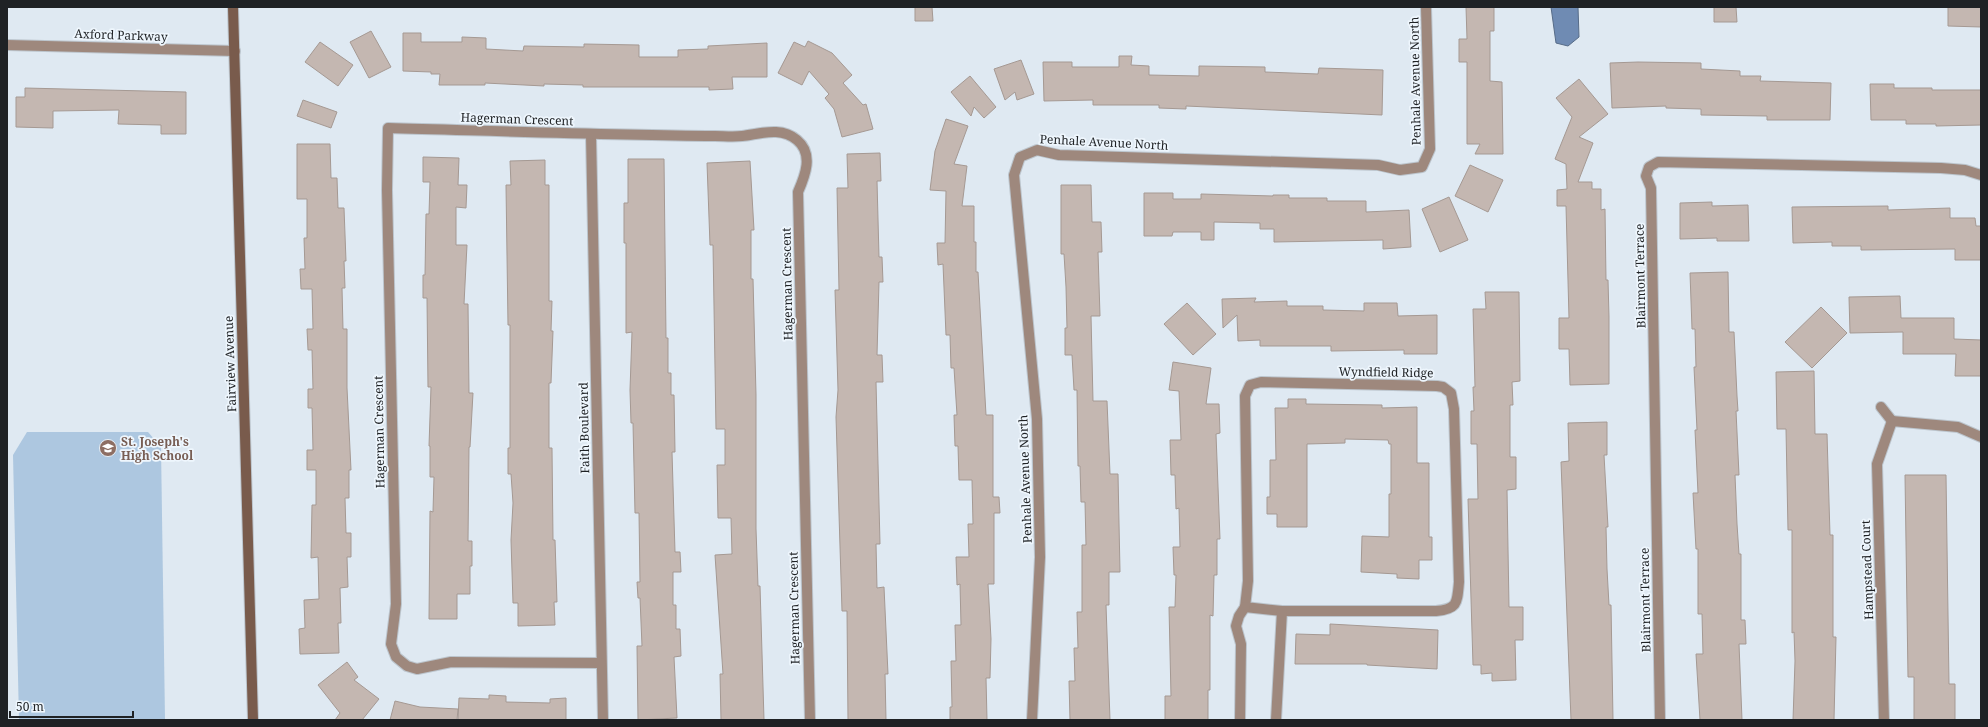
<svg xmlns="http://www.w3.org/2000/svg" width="1988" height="727" font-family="'Noto Serif',serif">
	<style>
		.green { fill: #adc7e0 }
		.water { fill: #6f8bb3; stroke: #576c88 }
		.building { fill: #c4b7b1; stroke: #a59993 }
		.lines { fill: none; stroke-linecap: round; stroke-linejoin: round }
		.minor-casing { stroke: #bcc5cd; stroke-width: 12 }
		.secondary-casing { stroke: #bcc5cd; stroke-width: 12 }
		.minor { stroke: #9e887d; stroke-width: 10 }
		.secondary { stroke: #795b4c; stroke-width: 10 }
		.labels { text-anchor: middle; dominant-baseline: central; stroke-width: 3.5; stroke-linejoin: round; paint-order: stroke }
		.street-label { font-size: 12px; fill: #1f2225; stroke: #eef6fd }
		.education-label { font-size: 12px; font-weight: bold; fill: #785e54; stroke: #eef6fd; text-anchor: start }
	</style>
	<rect width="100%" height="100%" fill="#dfe9f2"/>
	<path class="green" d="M27,432h121l13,15 4,273h-146l-6,-265z"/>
	<path class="water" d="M1551,7h27l1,30 -11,9 -12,-3z"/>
	<g class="building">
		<path d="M915,7h17l1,14h-18z"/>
		<path d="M1466,7h28v24h-4v50l12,1 1,72h-28l5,-10h-13v-82h-8v-23h8z"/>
		<path d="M1714,7h22l1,15h-23z"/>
		<path d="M1948,7h33v20l-33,-1z"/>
		<path d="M371,31l20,36 -22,11 -19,-36z"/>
		<path d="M403,33h18v9h41v-5l24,1v11l37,2 1,-5 60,1v-3l55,1v12h39v-7l30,-1v-3l59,-3v34h-35l1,12 -24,1v-3h-126v-2l-39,-1v2l-59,-3v2h-46l1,-11h-9v-2l-28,-1z"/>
		<path d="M808,41l24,12 20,22 -9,8 20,22 3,-1 7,25 -31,8 -8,-28 -9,-11 4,-4 -20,-23 -7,14 -24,-12 16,-31 11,5z"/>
		<path d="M320,42l33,23 -15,21 -33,-24z"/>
		<path d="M1119,56h13l-1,9 18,1v9l50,1v-10l66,1v5l53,2 1,-6 64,2 -1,45 -196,-9v3l-27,-1v-3h-66v-5l-49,1 -1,-39h29v5h47z"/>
		<path d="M1021,60l13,34 -17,6 -2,-8 -10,8 -11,-31z"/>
		<path d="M1638,62l63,1v6l39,2v5h21l-1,5 71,2 -1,37h-63v-4l-66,-1v-6l-35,-1v-2l-54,2 -2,-45z"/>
		<path d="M970,76l26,31 -12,11 -10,-11 -3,9 -20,-24z"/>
		<path d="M1579,79l29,35 -29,23 14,6 -15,39h14v7h9v21l4,-1 1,71h2l1,37v67l-39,1 -1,-36h-10v-31h10l-3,-112h-9v-16l10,-1 -1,-25 -11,-5 17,-42 -16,-19z"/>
		<path d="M1870,84h24v4h38v2h49v35l-45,1v-2h-30v-4h-35z"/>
		<path d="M25,88l161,4v42h-25v-9l-43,-1 1,-14 -66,1v17l-37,-1v-30h9z"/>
		<path d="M303,100l34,12 -6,16 -34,-12z"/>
		<path d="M946,119l22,7 -14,38 13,2 -5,40h12v36h2v30h2l8,143h7v82h6l1,16h-6v71h-6l3,55 -1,39h-4l1,42h-37v-13h2l-1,-46h5l-1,-36h6l-1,-41 -3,1 -1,-28h13l-1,-33h5l-1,-44h-13l-1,-34h-3l-1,-31h3l-3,-47h-3l-1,-33h-4l-3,-71 -5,1 -1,-22h8l1,-52 -16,-1 5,-39z"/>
		<path d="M297,144h33l1,34h6l1,30h6l2,53h-2l1,27h-3l1,41h4v59l4,82h-2v28h-4l1,35h5v24h-4l1,30 -8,1 1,35h-3l1,30 -39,1 -1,-25 6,-1 -1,-28 15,-1 -1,-42 -7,1 1,-53h4v-35h-9v-20h6l-1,-42h-4v-19h5l-1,-39h-4l-1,-21h6l-1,-40h-11l-1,-20h5l-1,-31h3v-39h-10z"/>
		<path d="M880,153l1,28h-4l2,76h3l1,25h-4l-2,73h5l1,27h-7l4,162h-4l1,44 7,-1 4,87h-3l1,46h-38l-1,-109h-5l-6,-194 2,-27 -3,-100h4l-2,-102h11l-1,-34z"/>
		<path d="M423,157l36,1 -1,27h9l-1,23 -10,-1v38h11l-3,59h4l1,89h4l-3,54h-1l-1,94h4v25h-2v28h-13v25h-28l1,-108 3,1 1,-35h-4v-31h-1l2,-59h-3l-1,-89h-4v-23h2l1,-61h3l1,-32h-7z"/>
		<path d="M628,159h36l2,179h2v35h3v22h3l1,57h-3l3,100h5l1,20h-8v33h3v24h4l1,27 -7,1 3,61 -39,2 -1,-74h5l-2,-48h-2l-1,-16h3l-1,-69h-4l-2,-90h-2l-1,-33 2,-58 -6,1v-90h-2v-40h4z"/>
		<path d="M545,160v25h4v116h3l-1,30h2l-2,52h-2v65h3l1,92h2l2,62h-3l1,23 -37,1v-23h-5l-2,-63 2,-37 -2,-29h-3v-26h2v-123h-2l-2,-140h5l-1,-24z"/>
		<path d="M750,161l4,69h-3v49h2l3,116v134l2,57h2l4,134h-43l-1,-46h3l-8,-119 17,-1 -1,-36h-13l-1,-53h8v-36h-9l-3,-184h-3l-3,-82z"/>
		<path d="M1470,165l33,15 -15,32 -33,-16z"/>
		<path d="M1061,185h30l1,37h9l1,30h-4l2,64h-9l2,85h14l3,73h8l2,98h-11v33h-3l4,115h-40l-1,-39h6l-1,-33h4l-1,-36h5v-67h4l-1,-43h-4l-1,-36h-2l-1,-76h-3l-2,-35h-7v-27h2l-1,-41 -2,-33h-3z"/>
		<path d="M1144,193h29v6h28v-5l72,2v-1h16v3h38v3h39v11l43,-2 2,37 -28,2v-9l-109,2v-13h-14v-6l-46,-1v18h-13v-8h-28l-1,4h-28z"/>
		<path d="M1449,197l19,43 -28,12 -18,-43z"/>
		<path d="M1712,202v4l36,-1 1,36h-32v-3l-37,1v-36z"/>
		<path d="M1888,206v4l62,-2v10h25l1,8h5v34h-26v-11l-94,1v-4h-29v-4l-39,1 -1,-36z"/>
		<path d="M1728,272l1,60h5l3,64 1,15h-2l3,64h-4l2,49 2,30h2v66h4l1,24h-7l3,76h-42l-4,-66h7l-1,-40h-4v-65h-2l-3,-56h5l-3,-63h2l-3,-63h2l-1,-38h-3l-2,-56z"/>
		<path d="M1485,292h34l1,89 -8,1 1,23h-3v52h6v32l-9,1 2,117h14v33h-8l1,40 -24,1v-8l-11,1v-9h-8l-5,-166h10l-1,-55h-6v-33h3l-1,-24h2l-2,-78h13z"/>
		<path d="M1900,296l1,22h53v21l27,1v36h-26l1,-22h-53v-22l-53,1 -1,-36z"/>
		<path d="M1256,298l-2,4 33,-1v5h36v4l41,1v-8h33l1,13 39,-1v39h-33v-4l-73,1v-5h-71v-6l-22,1 -1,-26 -14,13 -1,-29z"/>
		<path d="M1187,303l29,31 -23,21 -29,-31z"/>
		<path d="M1821,307l26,26 -35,35 -27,-26z"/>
		<path d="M1173,362l38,6 -5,36h13l1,29 -4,1 4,105h-3v36h-3l-1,41 -3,-1v75h-2v30h-43v-24h6l-2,-89h6l1,-32h-2l-1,-28h7l-1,-39 -3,1 -1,-34h-4l-1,-35h11l-2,-49 -10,-1z"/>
		<path d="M1814,371l1,63h12l3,101h3v102h3l-2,83h-41l2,-59 -1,-29 -2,1v-103h-4l-2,-101h-9l-1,-57z"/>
		<path d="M1288,399h18v5l76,1v3l35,-1v56h12v74h3v23h-13v19l-22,-1v-4l-36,-2 1,-36 27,1v-43h2v-50h-2l-1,-4 -43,-1v4l-38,1v83h-30v-13h-10v-17h3v-37h6l-1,-52h13z"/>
		<path d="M1607,422v33h-3l4,72h-2l1,42 2,36h2l2,115h-42l-10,-258 8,-1 -1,-38z"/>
		<path d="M1905,475h41l3,209h6v36h-41v-43h-6z"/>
		<path d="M1330,624l108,6 -1,39 -70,-4v-1h-72l1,-30 34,1z"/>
		<path d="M347,662l11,15 -4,3 25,19 -17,21h-27l5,-7 -22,-28z"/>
		<path d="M489,695l17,1v6l44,1v-4l16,-1v22h-108l1,-22 30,1z"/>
		<path d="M395,701l25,6 38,2 -1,11h-67z"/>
	</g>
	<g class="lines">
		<g class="minor-casing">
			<g id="minor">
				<path d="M7,45l228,6"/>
				<path d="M591,135l12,585"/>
				<path d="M1261,382l176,4 6,1 8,6 3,16 5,173c-2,21 -1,27 -23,29h-154l-37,-4 3,-26 -3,-185 5,-11z"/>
				<path d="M1881,407l11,14"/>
				<path d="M601,663l-150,-1 -34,7 -10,-3 -11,-9 -5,-13 5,-40 -9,-414 1,-62c109,3 218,7 327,8 8,0 18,1 27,0 18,-2 39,-10 55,4 17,14 8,36 1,52l12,528"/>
				<path d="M1032,720l8,-163 -3,-138 -23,-244 6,-18 17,-7 22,5 319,10 22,5 22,-3 8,-18 -4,-142"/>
				<path d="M1240,720l1,-76 -5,-18 3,-10 6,-9"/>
				<path d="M1276,720l6,-109"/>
				<path d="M1660,720l-9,-532 -5,-12 3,-9 9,-5 283,6 24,2 16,5"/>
				<path d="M1884,720l-7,-256 15,-43 66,6 23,10"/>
			</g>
		</g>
		<g class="secondary-casing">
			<path id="secondary" d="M233,7l20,713"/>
		</g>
		<use href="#minor" class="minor"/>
		<use href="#secondary" class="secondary"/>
	</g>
	<defs>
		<g id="school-disc" transform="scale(0.9)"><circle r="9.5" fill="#8d6e63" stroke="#eef6fd"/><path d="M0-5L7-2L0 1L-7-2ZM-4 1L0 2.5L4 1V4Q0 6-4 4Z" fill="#fff"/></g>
	</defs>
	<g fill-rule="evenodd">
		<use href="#school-disc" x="108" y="448"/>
	</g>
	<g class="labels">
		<g class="street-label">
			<text transform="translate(121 35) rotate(2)">Axford Parkway</text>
			<text transform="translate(1415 81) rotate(-91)">Penhale Avenue North</text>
			<text transform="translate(517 119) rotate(2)">Hagerman Crescent</text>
			<text transform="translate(1104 142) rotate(3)">Penhale Avenue North</text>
			<text transform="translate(1640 276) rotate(-91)">Blairmont Terrace</text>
			<text transform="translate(787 284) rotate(-91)">Hagerman Crescent</text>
			<text transform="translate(230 364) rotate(-92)">Fairview Avenue</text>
			<text transform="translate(1386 372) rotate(1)">Wyndfield Ridge</text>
			<text transform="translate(584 428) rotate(-91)">Faith Boulevard</text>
			<text transform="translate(379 432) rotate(-91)">Hagerman Crescent</text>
			<text transform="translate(1025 479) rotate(-92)">Penhale Avenue North</text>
			<text transform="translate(1867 570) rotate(-92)">Hampstead Court</text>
			<text transform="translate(1645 600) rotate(-91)">Blairmont Terrace</text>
			<text transform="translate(794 608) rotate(-91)">Hagerman Crescent</text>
		</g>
		<g class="education-label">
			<text x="121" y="441">St. Joseph's<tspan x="121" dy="14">High School</tspan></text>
		</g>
	</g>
	<rect width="1988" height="727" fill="none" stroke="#1f2225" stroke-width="16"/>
	<path d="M10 711v6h123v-6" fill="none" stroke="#1f2225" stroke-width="2"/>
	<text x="16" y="711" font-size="12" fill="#1f2225" stroke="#eef6fd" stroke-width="3" paint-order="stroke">50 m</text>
</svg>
